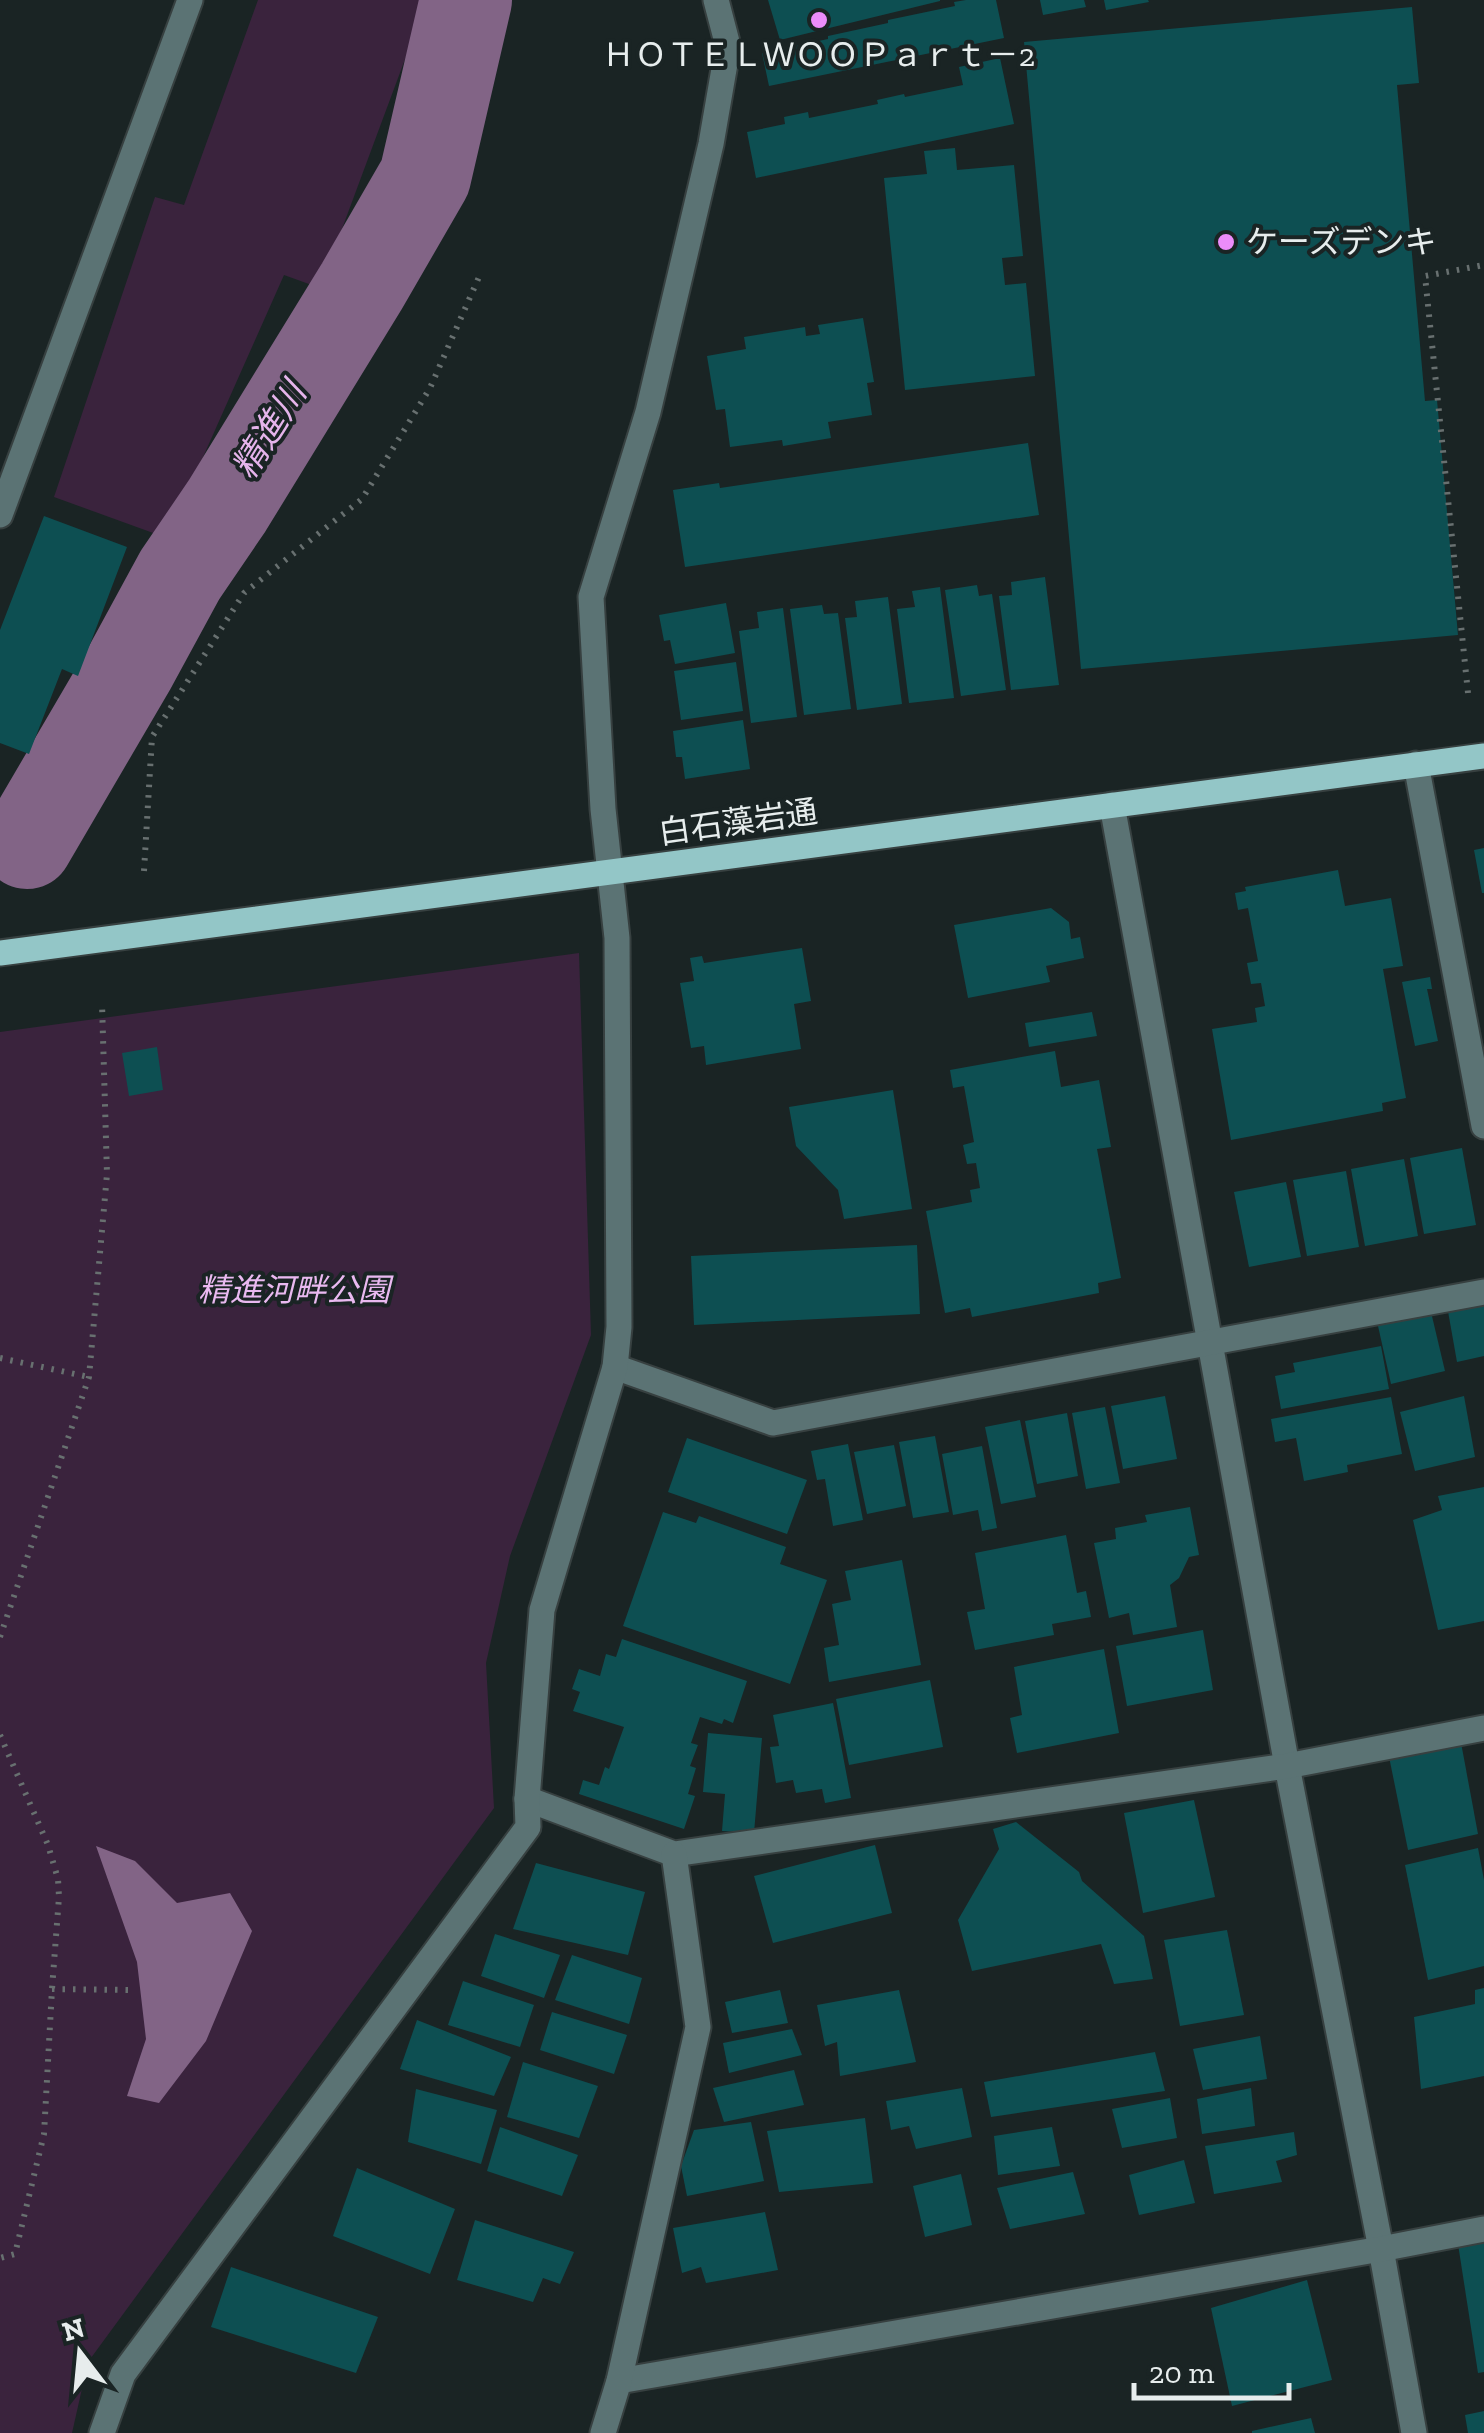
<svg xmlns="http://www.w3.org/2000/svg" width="1484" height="2433" font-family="'Zilla Slab','Noto Sans JP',serif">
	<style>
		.green { fill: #3a233d }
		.water { fill: #826486 }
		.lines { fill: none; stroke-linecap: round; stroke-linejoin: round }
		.river { stroke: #826486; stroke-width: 92 }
		.building { fill: #0d4f52 }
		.minor-casing { stroke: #374040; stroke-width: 29 }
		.major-casing { stroke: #374040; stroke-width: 29 }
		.path { stroke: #687070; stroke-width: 6; stroke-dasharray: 2.5 8; stroke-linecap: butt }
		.minor { stroke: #5b7374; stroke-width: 25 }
		.major { stroke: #93c6c7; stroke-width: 25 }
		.poi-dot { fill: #ec8cfa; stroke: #1a2424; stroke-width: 4 }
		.labels { text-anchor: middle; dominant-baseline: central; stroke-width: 8; stroke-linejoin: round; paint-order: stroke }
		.poi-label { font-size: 32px; fill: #e7eded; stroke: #1a2424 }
		.street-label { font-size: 32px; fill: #e7eded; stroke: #1a2424 }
		.park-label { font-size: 32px; font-style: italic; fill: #e9b9f0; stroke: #1a2424 }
		.water-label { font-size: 35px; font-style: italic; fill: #e5b4eb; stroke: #1a2424 }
	</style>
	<rect width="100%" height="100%" fill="#1a2424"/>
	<g class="green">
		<path d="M258,0h169l-107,288 -36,-13 -117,263 -113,-41 101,-300 29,8z"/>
		<path d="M579,953l12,382 -81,221 -24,107 8,145 -406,554 -16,71h-72v-1401z"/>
	</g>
	<path class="water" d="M96,1846l39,15 42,42 53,-10 22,38 -46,110 -47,62 -32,-7 19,-57 -9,-77z"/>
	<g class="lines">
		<path class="river" d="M27,843l103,-176 50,-92 47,-69 135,-220 63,-109 41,-177"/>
	</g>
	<g class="building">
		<path d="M768,0h172v1l-160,39z"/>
		<path d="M966,0h30l8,38 -235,48 -7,-33 66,-14v-3l60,-13v-3l67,-14 -1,-4z"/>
		<path d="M1040,0h44l2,7 -43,8z"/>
		<path d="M1104,0h44l1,2 -43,8z"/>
		<path d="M1412,7l7,76 -22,2 28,316 12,-1 21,235 -377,34 -57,-627z"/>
		<path d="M1000,58l14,66 -258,54 -9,-46 38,-8 -1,-7 24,-5 1,6 69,-14 -1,-4 27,-6 1,3 58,-12 -4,-18z"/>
		<path d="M955,148l2,22 57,-5 9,91 -21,2 3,27 21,-2 9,93 -130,14 -21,-212 43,-4 -3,-23z"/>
		<path d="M863,318l11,64 -7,1 5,32 -44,7 3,16 -48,8 -1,-6 -52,7 -5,-38 -9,1 -9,-54 39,-7 -2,-12 61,-10 1,9 14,-2 -2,-9z"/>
		<path d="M1028,443l11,72 -354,52 -12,-77 46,-7 1,5z"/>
		<path d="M44,516l83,31 -49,129 -16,-7 -33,85 -29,-11v-113z"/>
		<path d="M1045,577l14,108 -48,5 -12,-94 13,-1 -1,-13z"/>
		<path d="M977,585l2,11 13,-2 14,96 -45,6 -16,-106z"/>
		<path d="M940,587l14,111 -45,5 -12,-94 18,-2 -3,-16z"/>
		<path d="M888,597l14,107 -45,6 -12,-92 12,-1 -2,-16z"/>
		<path d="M726,603l9,50 -60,11 -5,-24 -6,1 -5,-26z"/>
		<path d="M822,605l2,9 14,-1 13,96 -47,6 -14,-106z"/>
		<path d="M783,608l14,109 -46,6 -12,-92 20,-3 -2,-16z"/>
		<path d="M736,662l7,49 -62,9 -7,-49z"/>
		<path d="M743,720l7,49 -65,10 -3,-22h-6l-3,-26z"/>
		<path d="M1484,848v45h-2l-8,-43z"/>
		<path d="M1338,870l7,36 46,-8 12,68 -20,3 23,129 -24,5 1,8 -152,29 -19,-111 45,-7 -2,-14 10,-2 -4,-23 -10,1 -4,-21 11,-2 -10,-53 -10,2 -3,-17 11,-2 -1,-4z"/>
		<path d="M1051,908l18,14 2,17 9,-2 4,21 -38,8 4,16 -82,16 -14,-73z"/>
		<path d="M802,948l9,53 -17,3 7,45 -95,16 -2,-19 -13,2 -11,-65 14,-2 -4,-23 12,-2 2,7z"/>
		<path d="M1430,977l2,12h-5l11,52 -23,5 -13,-64z"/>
		<path d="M1092,1012l5,24 -68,11 -4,-24z"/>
		<path d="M157,1047l6,43 -34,6 -7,-43z"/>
		<path d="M1055,1051l6,36 38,-7 12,67 -14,2 24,129 -23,5 1,10 -127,24 -2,-9 -25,5 -19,-102 46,-9 -2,-12 10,-2 -4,-25 -9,1 -4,-19 11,-3 -10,-56 -11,2 -3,-18z"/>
		<path d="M893,1090l19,119 -68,10 -6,-29 -42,-44 -7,-39z"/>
		<path d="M1462,1148l14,77 -52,9 -14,-76z"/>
		<path d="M1404,1159l14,77 -53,10 -14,-77z"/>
		<path d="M1346,1171l13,76 -52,9 -14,-76z"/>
		<path d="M1286,1182l15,75 -52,10 -15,-75z"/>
		<path d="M917,1245l3,69 -226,11 -3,-69z"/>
		<path d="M1484,1291v65l-27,6 -11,-62z"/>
		<path d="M1431,1312l14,59 -54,13 -13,-58z"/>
		<path d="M1381,1346l8,43 -108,20 -6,-33 20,-4 -2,-9z"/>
		<path d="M1165,1396l12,63 -54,10 -12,-63z"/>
		<path d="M1464,1396l11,61 -60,14 -15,-59z"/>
		<path d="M1391,1397l11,57 -55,11 1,7 -44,9 -8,-43 -21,4 -4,-23z"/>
		<path d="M1105,1407l15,76 -34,6 -14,-76z"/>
		<path d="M1067,1413l11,63 -41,8 -12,-63z"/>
		<path d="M1020,1420l16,77 -35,7 -16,-77z"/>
		<path d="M935,1436l14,76 -36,6 -14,-76z"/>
		<path d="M687,1438l120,42 -20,54 -119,-42z"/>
		<path d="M848,1444l15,76 -30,6 -8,-47 -8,1 -6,-29z"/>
		<path d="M894,1445l12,61 -39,8 -13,-62z"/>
		<path d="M982,1446l15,82 -15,3 -4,-21 -25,5 -11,-61z"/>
		<path d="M1484,1487v134l-46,9 -25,-110 29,-10 -4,-14z"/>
		<path d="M1190,1507l9,48 -10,2 -10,21 -9,7 7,42 -44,8 -4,-22 -20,5 -15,-75 22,-4 -1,-11 32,-6 -2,-7z"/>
		<path d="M663,1512l33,11 3,-7 87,31 -6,17 47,16 -37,104 -167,-58z"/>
		<path d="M1066,1535l11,58 9,-2 5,26 -39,7 2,11 -79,15 -8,-38 18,-3 -10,-56z"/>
		<path d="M902,1560l19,105 -92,17 -5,-34 15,-3 -7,-41 19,-4 -6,-29z"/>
		<path d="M1203,1630l10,60 -86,16 -11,-60z"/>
		<path d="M622,1639l125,42 -14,42 -9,-4 -2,5 -22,-7 -9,26 7,2 -8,21 6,2 -8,26 7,2 -11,33 -105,-35 4,-14 16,5 6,-18 4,2 15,-42 -51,-16 7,-19 -8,-3 7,-20 21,7 6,-22 10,3z"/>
		<path d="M1104,1649l15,84 -102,20 -7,-35 12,-3 -8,-48z"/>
		<path d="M930,1680l13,67 -94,18 -13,-66z"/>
		<path d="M833,1703l18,95 -26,5 -3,-14 -26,4 -3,-13 -17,3 -6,-36 9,-1 -6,-31z"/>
		<path d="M1457,1721l21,113 -70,16 -23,-113z"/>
		<path d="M708,1733l54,5 -8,95 -32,-2 3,-37 -22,-2z"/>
		<path d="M1194,1800l21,97 -72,16 -19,-100z"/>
		<path d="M1016,1822l63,50 3,9 62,55 9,43 -39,5 -13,-40 -129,27 -14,-51 41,-71 -6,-20z"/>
		<path d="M875,1845l17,68 -119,30 -19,-67z"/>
		<path d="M1478,1848l6,32v86l-56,14 -23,-115z"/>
		<path d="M536,1863l109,29 -17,63 -115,-26z"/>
		<path d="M1227,1930l17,85 -64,11 -16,-86z"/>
		<path d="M495,1934l65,21 -16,43 -63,-22z"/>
		<path d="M572,1955l70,23 -13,46 -74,-24z"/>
		<path d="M463,1981l71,24 -14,42 -72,-22z"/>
		<path d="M1484,1988v88l-63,13 -7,-72 61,-13v-14z"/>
		<path d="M780,1990l8,33 -56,10 -7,-31z"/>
		<path d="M899,1990l17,72 -76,14 -3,-34 -12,4 -8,-41z"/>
		<path d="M552,2012l75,23 -13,39 -74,-24z"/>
		<path d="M417,2020l94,37 -17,39 -94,-27z"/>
		<path d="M792,2029l10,26 -73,18 -6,-30z"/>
		<path d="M1260,2036l7,43 -64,11 -10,-41z"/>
		<path d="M1155,2052l10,39 -174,26 -7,-35z"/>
		<path d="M523,2062l75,24 -19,52 -72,-21z"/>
		<path d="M794,2070l10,35 -80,17 -11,-34z"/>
		<path d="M962,2088l10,49 -56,12 -7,-23 -18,4 -5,-29z"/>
		<path d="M1251,2088l4,38 -53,8 -5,-35z"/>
		<path d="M416,2089l81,21 -16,54 -73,-22z"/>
		<path d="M1170,2098l7,40 -55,10 -10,-39z"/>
		<path d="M865,2118l8,65 -94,9 -12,-61z"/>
		<path d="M751,2122l13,59 -77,15 -6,-30 13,-36z"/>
		<path d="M500,2127l78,28 -16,41 -75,-25z"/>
		<path d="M1052,2127l8,39 -62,9 -4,-39z"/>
		<path d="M1294,2132l3,23 -21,6 6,21 -68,12 -9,-48z"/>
		<path d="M1184,2160l11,43 -56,12 -10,-40z"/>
		<path d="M357,2168l98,41 -25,65 -97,-38z"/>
		<path d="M1073,2172l12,42 -75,15 -13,-41z"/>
		<path d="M961,2174l11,51 -47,12 -12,-51z"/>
		<path d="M765,2212l13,58 -72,13 -5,-16 -19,6 -9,-45z"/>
		<path d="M475,2220l99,32 -14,32 -17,-6 -10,24 -76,-22z"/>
		<path d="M1484,2238v134l-6,1 -20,-129z"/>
		<path d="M231,2267l147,50 -22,56 -145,-46z"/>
		<path d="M1307,2280l25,100 -100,26 -21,-98z"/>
		<path d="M1484,2411v22h-16l-3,-18z"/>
		<path d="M1311,2418l4,15h-63v-2z"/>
	</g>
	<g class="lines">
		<g class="minor-casing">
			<g id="minor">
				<path d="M0,515l190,-515"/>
				<path d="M1416,764l68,362"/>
				<path d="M1112,805l175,961 94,483 33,184"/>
				<path d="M615,1367l158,56 711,-131"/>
				<path d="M527,1799l147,55 613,-88 197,-38"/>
				<path d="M619,2381l762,-132 103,-20"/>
				<path d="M102,2433l21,-59 405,-547 -1,-28 15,-189 73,-243 4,-40 -2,-389 -14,-129 -12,-212 57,-185 63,-268 17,-98 -12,-46"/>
				<path d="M603,2433l16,-52 79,-354 -24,-173"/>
			</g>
		</g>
		<g class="major-casing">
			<path id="major" d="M0,953l1484,-197"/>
		</g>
		<g class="path">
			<path d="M1468,693l-43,-417 59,-11"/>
			<path d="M144,871l8,-134 92,-144 118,-94 68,-111 49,-111"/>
			<path d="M0,1358l89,19"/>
			<path d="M0,1637l89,-260 18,-203 -5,-171"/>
			<path d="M0,1735l48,110 10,34 1,18 -7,92 -8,145 -29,120 -15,4"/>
			<path d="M52,1989l76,1"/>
		</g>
		<use href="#minor" class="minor"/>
		<use href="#major" class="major"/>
	</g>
	<g class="poi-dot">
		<circle cx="819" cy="20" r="10"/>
		<circle cx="1226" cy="242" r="10"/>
	</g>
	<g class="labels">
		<g class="poi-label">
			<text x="819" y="55">ＨＯＴＥＬＷＯＯＰａｒｔ－2</text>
			<text x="1246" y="242" text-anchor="start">ケーズデンキ</text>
		</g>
		<g class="street-label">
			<text transform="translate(738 822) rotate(-8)">白石藻岩通</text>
		</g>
		<g class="park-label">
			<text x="294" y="1290">精進河畔公園</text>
		</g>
		<g class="water-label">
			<text transform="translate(269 430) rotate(-58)">精進川</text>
		</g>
	</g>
	<g transform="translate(80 2353) rotate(344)" stroke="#1a2424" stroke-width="8" paint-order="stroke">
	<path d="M0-8L18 38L0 25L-18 38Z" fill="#e7eded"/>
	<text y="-15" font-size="28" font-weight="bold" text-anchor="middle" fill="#e7eded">N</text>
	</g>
	<path d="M1134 2383v15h155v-15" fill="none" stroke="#e7eded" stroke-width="5"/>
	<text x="1149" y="2383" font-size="30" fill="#e7eded" stroke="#1a2424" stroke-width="8" paint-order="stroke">20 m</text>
</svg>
